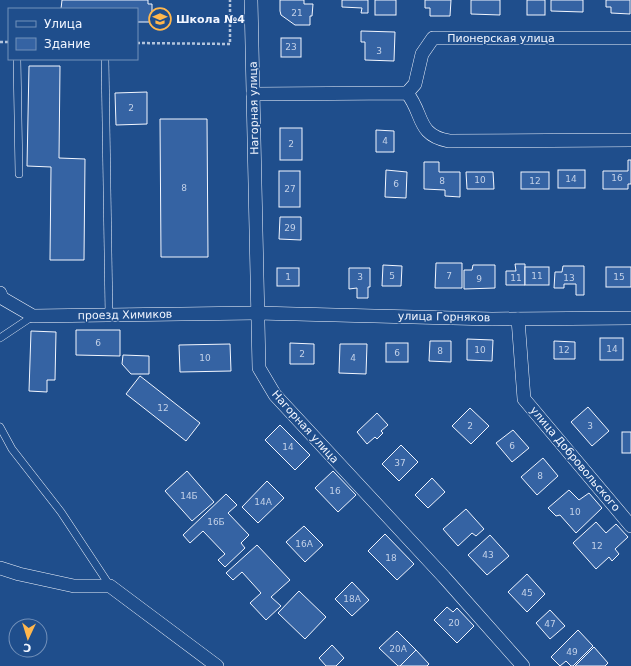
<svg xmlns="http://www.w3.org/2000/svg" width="631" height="666" font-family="'DejaVu Sans',sans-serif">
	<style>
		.building { fill: #3563a3; stroke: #f2f6ff }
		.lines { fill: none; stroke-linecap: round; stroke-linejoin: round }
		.lane-casing { stroke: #f2f6ff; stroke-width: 8 }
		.street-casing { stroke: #f2f6ff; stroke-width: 14 }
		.path { stroke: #b3c4dc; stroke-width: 2.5; stroke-dasharray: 3 2; stroke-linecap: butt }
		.lane { stroke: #1f4e8c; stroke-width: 7 }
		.street { stroke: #1f4e8c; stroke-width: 13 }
		.labels { text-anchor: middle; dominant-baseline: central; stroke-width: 3; stroke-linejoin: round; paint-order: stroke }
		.number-label { font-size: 9px; fill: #c3d1e8 }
		.poi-label { font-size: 11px; font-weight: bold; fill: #f2f6ff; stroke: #1f4e8c; text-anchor: start }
		.street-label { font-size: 11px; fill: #f2f6ff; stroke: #1f4e8c }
	</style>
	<rect width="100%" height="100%" fill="#1f4e8c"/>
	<g class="building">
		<path d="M62,0h86v4h4v18h-15v-13h-76z"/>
		<path d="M280,0h24v4h9l-1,12h-2v9h-15l-14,-10 -1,-4z"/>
		<path d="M342,0h26v13h-7l1,-5 -20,-1z"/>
		<rect x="375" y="0" width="21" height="15"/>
		<path d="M425,0h26l-1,16h-20v-8h-5z"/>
		<path d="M471,0h29v15l-29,-1z"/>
		<rect x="527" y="0" width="18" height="15"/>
		<path d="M551,0h32v12l-32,-1z"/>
		<path d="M606,0h24v14l-19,-1v-6h-5z"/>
		<path d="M361,31l34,1 -1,29 -29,-1v-18h-4z"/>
		<rect x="281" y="38" width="20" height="19"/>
		<path d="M29,66h31l-1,92 26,1 -1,101h-34l1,-93 -24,-1z"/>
		<path d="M147,92v32l-31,1 -1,-32z"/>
		<path d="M160,119h47l1,138h-47z"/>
		<rect x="280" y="128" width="22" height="32"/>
		<path d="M376,130l18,1v21h-18z"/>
		<path d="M628,160h3v24h-3v5h-25v-18h25z"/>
		<path d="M424,162h15v10h21v25l-15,-1v-6l-21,-1z"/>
		<path d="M386,170l21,2 -1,26 -21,-1z"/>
		<rect x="558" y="170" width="27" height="18"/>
		<rect x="279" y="171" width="21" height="36"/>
		<path d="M466,172h27l1,17h-27z"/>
		<rect x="521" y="172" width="28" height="17"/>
		<path d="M280,217h21v23l-22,-1z"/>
		<path d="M436,263h26v25h-27z"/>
		<path d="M515,264h10v21h-19v-14h10z"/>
		<path d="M383,265l19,1 -1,20h-19z"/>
		<path d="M473,265h22v23l-31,1v-19h8z"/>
		<path d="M563,266h21v29h-8v-11h-12v4h-10l1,-16h7z"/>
		<rect x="525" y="267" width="24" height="18"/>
		<rect x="606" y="267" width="25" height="20"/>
		<rect x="277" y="268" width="22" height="18"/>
		<path d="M349,268h21v19h-2v11h-11v-10l-8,1z"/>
		<path d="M76,330h44v26l-44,-1z"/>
		<path d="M31,331l25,1 -1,48h-8v12l-18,-1z"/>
		<rect x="600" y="338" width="23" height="22"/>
		<path d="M467,339l26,1 -1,21 -25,-1z"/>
		<path d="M430,341h21v21l-22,-1z"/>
		<path d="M554,341l21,1v17h-21z"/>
		<path d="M290,343l24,1v20h-24z"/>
		<rect x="386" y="343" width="22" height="19"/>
		<path d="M230,344l1,27 -51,1 -1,-27z"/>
		<path d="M340,344h27l-1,30 -27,-1z"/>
		<path d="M123,355l26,1v18h-18l-9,-10z"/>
		<path d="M140,376l60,47 -14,18 -60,-47z"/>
		<path d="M588,407l21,24 -17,15 -21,-24z"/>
		<path d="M470,408l19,18 -18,18 -19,-18z"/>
		<path d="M377,413l11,12 -7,6 2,2 -6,6 -2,-2 -8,7 -10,-12z"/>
		<path d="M280,425l30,30 -15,15 -30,-30z"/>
		<path d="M513,430l16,18 -17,14 -16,-19z"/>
		<rect x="622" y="432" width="9" height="21"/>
		<path d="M401,445l17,17 -19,19 -17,-17z"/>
		<path d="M543,458l15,18 -21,19 -16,-18z"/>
		<path d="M187,471l27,31 -22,19 -27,-30z"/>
		<path d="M333,471l23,24 -18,17 -23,-24z"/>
		<path d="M432,478l13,14 -17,16 -13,-13z"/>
		<path d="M267,481l17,17 -26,25 -16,-16z"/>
		<path d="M569,490l10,10 10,-7 13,15 -26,25 -16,-18 -4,1 -8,-8z"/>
		<path d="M226,494l11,11 -9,8 21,22 -8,8 4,5 -20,19 -7,-7 7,-6 -22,-23 -13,12 -7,-8z"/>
		<path d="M466,509l18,20 -8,7 -4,-3 -14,13 -15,-17z"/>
		<path d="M596,522l10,11 10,-9 12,13 -13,12 4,5 -7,7 -3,-4 -13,12 -23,-26z"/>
		<path d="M304,526l19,19 -18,17 -19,-20z"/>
		<path d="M385,534l29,30 -17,16 -29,-29z"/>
		<path d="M490,535l19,21 -22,19 -19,-20z"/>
		<path d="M257,545l33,35 -19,17 10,9 -15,14 -16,-17 11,-10 -19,-21 -9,8 -7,-7z"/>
		<path d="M527,574l18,20 -18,18 -19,-20z"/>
		<path d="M352,582l17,18 -17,16 -17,-17z"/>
		<path d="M299,591l27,26 -21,22 -27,-26z"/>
		<path d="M447,607l6,5 4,-4 17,18 -17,17 -23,-23z"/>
		<path d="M550,610l15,16 -15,13 -14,-16z"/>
		<path d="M578,630l15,16 -20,20h-2l-5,-5 -6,5 -9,-9z"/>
		<path d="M397,631l19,19 -16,16h-2l-19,-18z"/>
		<path d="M332,645l12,13 -8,8h-10l-7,-8z"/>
		<path d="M594,647l14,16 -3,3h-30z"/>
		<path d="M416,650l13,14 -2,2h-27z"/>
	</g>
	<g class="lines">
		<g class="lane-casing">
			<g id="lane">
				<path d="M17,59l2,115"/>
				<path d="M105,59l4,256"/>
				<path d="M0,338l33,-22"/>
				<path d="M0,427l12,22 49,63 49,74"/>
			</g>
		</g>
		<g class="street-casing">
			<g id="street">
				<path d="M251,0l8,368 16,27 169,182 79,89"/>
				<path d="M407,93l8,-9 7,-30 11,-16h198"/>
				<path d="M253,94l154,-1c17,21 9,42 42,48l182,-1"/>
				<path d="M0,293l2,5 31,18 224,-3 235,6 139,-1"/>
				<path d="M518,319l6,80 107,127"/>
				<path d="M0,568l19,6 55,12h36l107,80"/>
			</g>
		</g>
		<g class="path">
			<path d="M0,42h9"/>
			<path d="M137,43l93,1v-44"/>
		</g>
		<use href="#lane" class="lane"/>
		<use href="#street" class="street"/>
	</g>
	<defs>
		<g id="school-ring" transform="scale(1.15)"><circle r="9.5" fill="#1f4e8c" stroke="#ffb74d" stroke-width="1.5"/><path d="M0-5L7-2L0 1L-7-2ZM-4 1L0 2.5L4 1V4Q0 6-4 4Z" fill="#ffb74d"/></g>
	</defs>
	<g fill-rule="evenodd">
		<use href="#school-ring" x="160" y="19"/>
	</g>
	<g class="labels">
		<g class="number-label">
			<text x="297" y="13">21</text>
			<text x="291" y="47">23</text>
			<text x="379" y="51">3</text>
			<text x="131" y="108">2</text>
			<text x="385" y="141">4</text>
			<text x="291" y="144">2</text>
			<text x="617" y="178">16</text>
			<text x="571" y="179">14</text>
			<text x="480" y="180">10</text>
			<text x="442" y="181">8</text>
			<text x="535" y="181">12</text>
			<text x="396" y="184">6</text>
			<text x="184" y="188">8</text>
			<text x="290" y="189">27</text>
			<text x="290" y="228">29</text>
			<text x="392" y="276">5</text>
			<text x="449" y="276">7</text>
			<text x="537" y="276">11</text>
			<text x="288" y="277">1</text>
			<text x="360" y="277">3</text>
			<text x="619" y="277">15</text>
			<text x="516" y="278">11</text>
			<text x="569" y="278">13</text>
			<text x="479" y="279">9</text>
			<text x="98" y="343">6</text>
			<text x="612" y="349">14</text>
			<text x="480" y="350">10</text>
			<text x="564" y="350">12</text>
			<text x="440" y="351">8</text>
			<text x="397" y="353">6</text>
			<text x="302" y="354">2</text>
			<text x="205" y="358">10</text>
			<text x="353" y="358">4</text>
			<text x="163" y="408">12</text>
			<text x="470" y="426">2</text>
			<text x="590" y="426">3</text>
			<text x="512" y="446">6</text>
			<text x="288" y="447">14</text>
			<text x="400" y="463">37</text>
			<text x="540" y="476">8</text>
			<text x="335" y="491">16</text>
			<text x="189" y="496">14Б</text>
			<text x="263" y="502">14А</text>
			<text x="575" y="512">10</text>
			<text x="216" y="522">16Б</text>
			<text x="304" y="544">16А</text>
			<text x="597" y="546">12</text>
			<text x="488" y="555">43</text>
			<text x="391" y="558">18</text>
			<text x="527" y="593">45</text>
			<text x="352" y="599">18А</text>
			<text x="454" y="623">20</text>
			<text x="550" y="624">47</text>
			<text x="398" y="649">20А</text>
			<text x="572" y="652">49</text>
		</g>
		<g class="poi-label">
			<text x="176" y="19">Школа №4</text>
		</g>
		<g class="street-label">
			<text x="501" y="38">Пионерская улица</text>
			<text transform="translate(254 108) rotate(-91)">Нагорная улица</text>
			<text transform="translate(125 315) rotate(-1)">проезд Химиков</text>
			<text transform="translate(444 317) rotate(1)">улица Горняков</text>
			<text transform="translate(305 427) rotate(48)">Нагорная улица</text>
			<text transform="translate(575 459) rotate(50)">улица Добровольского</text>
		</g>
	</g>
	<rect x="8" y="8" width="130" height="52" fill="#1f4e8c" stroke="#7391ba"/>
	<rect x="16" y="21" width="20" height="6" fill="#1f4e8c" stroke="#7391ba"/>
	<text x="44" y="28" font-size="12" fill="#f2f6ff">Улица</text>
	<rect x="16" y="38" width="20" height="12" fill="#3563a3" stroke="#7391ba"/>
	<text x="44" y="48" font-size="12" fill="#f2f6ff">Здание</text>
	<g transform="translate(28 638) rotate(184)"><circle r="19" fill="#1f4e8c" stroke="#7391ba"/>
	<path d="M0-3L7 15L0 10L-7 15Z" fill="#ffb74d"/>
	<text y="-6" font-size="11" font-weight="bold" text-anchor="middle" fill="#f2f6ff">С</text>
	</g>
</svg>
